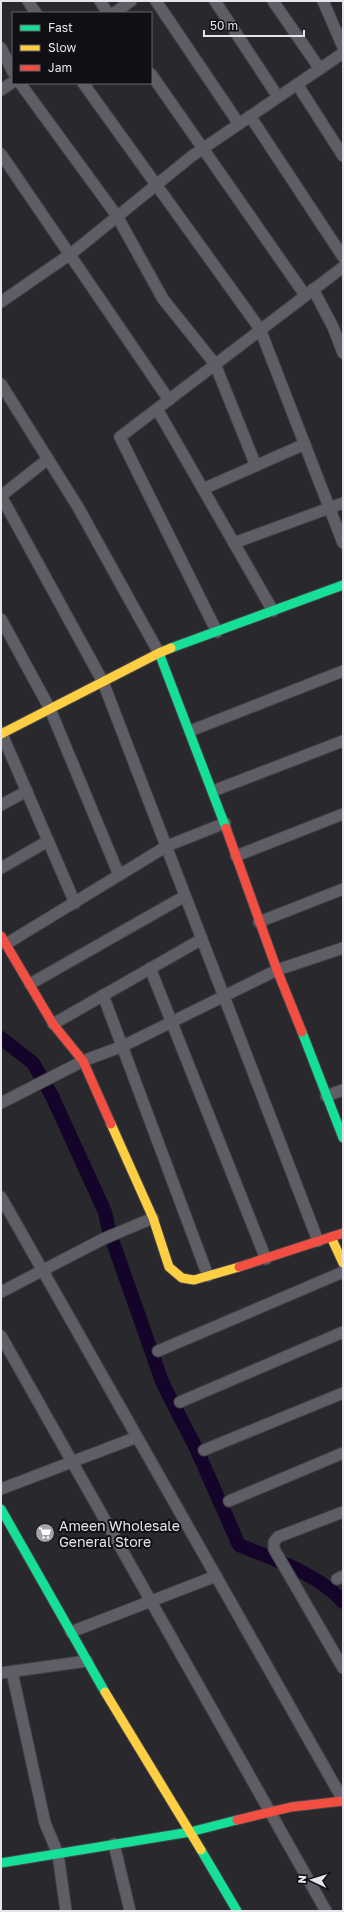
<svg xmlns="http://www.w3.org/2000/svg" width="344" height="1912" font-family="'Golos Text',sans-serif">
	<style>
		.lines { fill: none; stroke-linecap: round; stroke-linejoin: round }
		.canal { stroke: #140429; stroke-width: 14 }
		.street-casing { stroke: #444347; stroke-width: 13 }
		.fast-casing { stroke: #444347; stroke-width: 11 }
		.slow-casing { stroke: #444347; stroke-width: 11 }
		.jam-casing { stroke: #444347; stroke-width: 11 }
		.street { stroke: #5f5d66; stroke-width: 11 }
		.fast { stroke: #16e098; stroke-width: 9 }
		.slow { stroke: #ffcf43; stroke-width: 9 }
		.jam { stroke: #f24e42; stroke-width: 9 }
		.labels { text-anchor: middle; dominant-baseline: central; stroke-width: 4; stroke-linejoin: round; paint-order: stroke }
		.poi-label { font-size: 14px; fill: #e7e5ec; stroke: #100f14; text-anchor: start }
	</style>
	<rect width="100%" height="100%" fill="#29282d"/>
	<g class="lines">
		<path class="canal" d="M1,1038l32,25 19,33 53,116 4,19 54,153 33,64 43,97c34,14 80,29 104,57"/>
		<g class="street-casing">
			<g id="street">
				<path d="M28,1l8,12"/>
				<path d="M100,1l8,12"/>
				<path d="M156,1l83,123"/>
				<path d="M215,1l63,96"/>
				<path d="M273,1l47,68"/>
				<path d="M323,1l20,46"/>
				<path d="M114,13l17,-12"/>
				<path d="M1,48l12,24"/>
				<path d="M151,74l154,221"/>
				<path d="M20,83l97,133 46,83 52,65 41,102"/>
				<path d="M83,83l177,246 83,214"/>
				<path d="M297,84l46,72"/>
				<path d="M1,90l12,-8"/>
				<path d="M250,116l93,141"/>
				<path d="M1,154l168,246"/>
				<path d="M313,289l20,38 10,26"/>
				<path d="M1,302l71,-49 120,-97 151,-103"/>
				<path d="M1,384l77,123 81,146"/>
				<path d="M157,409l116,202"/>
				<path d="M203,489l102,-45"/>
				<path d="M1,496l102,186 215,559"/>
				<path d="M1,496l47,-37"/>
				<path d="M234,543l109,-40"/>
				<path d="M1,619l49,90 69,166"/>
				<path d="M217,632l-97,-195 223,-170"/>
				<path d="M190,731l153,-60"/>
				<path d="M1,732l74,171"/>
				<path d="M213,791l130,-50"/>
				<path d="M1,805l26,-14"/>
				<path d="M236,856l107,-42"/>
				<path d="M1,868l47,-27"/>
				<path d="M259,922l84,-33"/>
				<path d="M6,944l161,-98 58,-23"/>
				<path d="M150,968l116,291"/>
				<path d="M30,984l155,-88"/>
				<path d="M103,995l105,281"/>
				<path d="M53,1024l149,-85"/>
				<path d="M326,1096l17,-6"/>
				<path d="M1,1103l82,-42 40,-15 154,-76 66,-22"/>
				<path d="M1,1197l342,603"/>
				<path d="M1,1292l102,-53 50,-21"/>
				<path d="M1,1336l325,575"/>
				<path d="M158,1351l185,-79"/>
				<path d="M180,1402l163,-70"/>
				<path d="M204,1450l139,-57"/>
				<path d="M1,1489l136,-52"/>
				<path d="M229,1501l114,-48"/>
				<path d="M343,1512l-65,25 -4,5v7l69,119"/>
				<path d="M337,1579l6,-3"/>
				<path d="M71,1632l145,-56"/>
				<path d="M12,1672l33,151 13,31 8,57"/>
				<path d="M1,1673l86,-12"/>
				<path d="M114,1844l16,67"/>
			</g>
		</g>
		<g class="fast-casing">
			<g id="fast">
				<path d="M171,648l172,-63"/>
				<path d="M159,653l67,175"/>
				<path d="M302,1032l41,106"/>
				<path d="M1,1509l104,183"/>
				<path d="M201,1850l36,61"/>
				<path d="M1,1863l189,-31 47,-12"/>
			</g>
		</g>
		<g class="slow-casing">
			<g id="slow">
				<path d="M1,734l158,-81 12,-5"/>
				<path d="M111,1124l42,94 16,49 13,11 12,2 45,-13"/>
				<path d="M331,1237l12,26"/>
				<path d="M105,1692l96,158"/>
			</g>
		</g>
		<g class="jam-casing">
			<g id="jam">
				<path d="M226,828l51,142 25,62"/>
				<path d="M1,936l52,88 30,37 28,63"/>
				<path d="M239,1267l104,-34"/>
				<path d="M237,1820l54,-13 52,-6"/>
			</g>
		</g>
		<use href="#street" class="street"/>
		<use href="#fast" class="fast"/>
		<use href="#slow" class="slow"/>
		<use href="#jam" class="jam"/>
	</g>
	<defs>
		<g id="supermarket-disc" transform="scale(1)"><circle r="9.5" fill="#a4a3a9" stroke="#100f14"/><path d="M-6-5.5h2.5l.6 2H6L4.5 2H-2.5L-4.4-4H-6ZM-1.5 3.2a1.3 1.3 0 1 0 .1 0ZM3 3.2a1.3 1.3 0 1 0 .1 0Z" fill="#fff"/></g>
	</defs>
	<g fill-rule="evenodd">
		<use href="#supermarket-disc" x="45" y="1533"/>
	</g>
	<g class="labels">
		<g class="poi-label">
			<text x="59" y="1525">Ameen Wholesale<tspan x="59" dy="16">General Store</tspan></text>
		</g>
	</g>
	<rect width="344" height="1912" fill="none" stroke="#e7e5ec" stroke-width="4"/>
	<rect x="12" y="12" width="140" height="72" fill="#100f14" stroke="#66656a"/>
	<rect x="20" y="25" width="20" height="6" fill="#16e098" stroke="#66656a"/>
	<text x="48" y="32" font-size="12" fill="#e7e5ec">Fast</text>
	<rect x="20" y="45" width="20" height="6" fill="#ffcf43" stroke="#66656a"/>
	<text x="48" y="52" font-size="12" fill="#e7e5ec">Slow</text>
	<rect x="20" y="65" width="20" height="6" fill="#f24e42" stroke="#66656a"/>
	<text x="48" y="72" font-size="12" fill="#e7e5ec">Jam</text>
	<g transform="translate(312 1880) rotate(274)" stroke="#100f14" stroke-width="3" paint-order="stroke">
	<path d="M0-3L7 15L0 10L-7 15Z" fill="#e7e5ec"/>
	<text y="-6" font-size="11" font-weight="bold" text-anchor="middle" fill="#e7e5ec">N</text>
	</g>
	<path d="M204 30v6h100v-6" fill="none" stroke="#e7e5ec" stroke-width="2"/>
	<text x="210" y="30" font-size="12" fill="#e7e5ec" stroke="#100f14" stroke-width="3" paint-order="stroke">50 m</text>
</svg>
